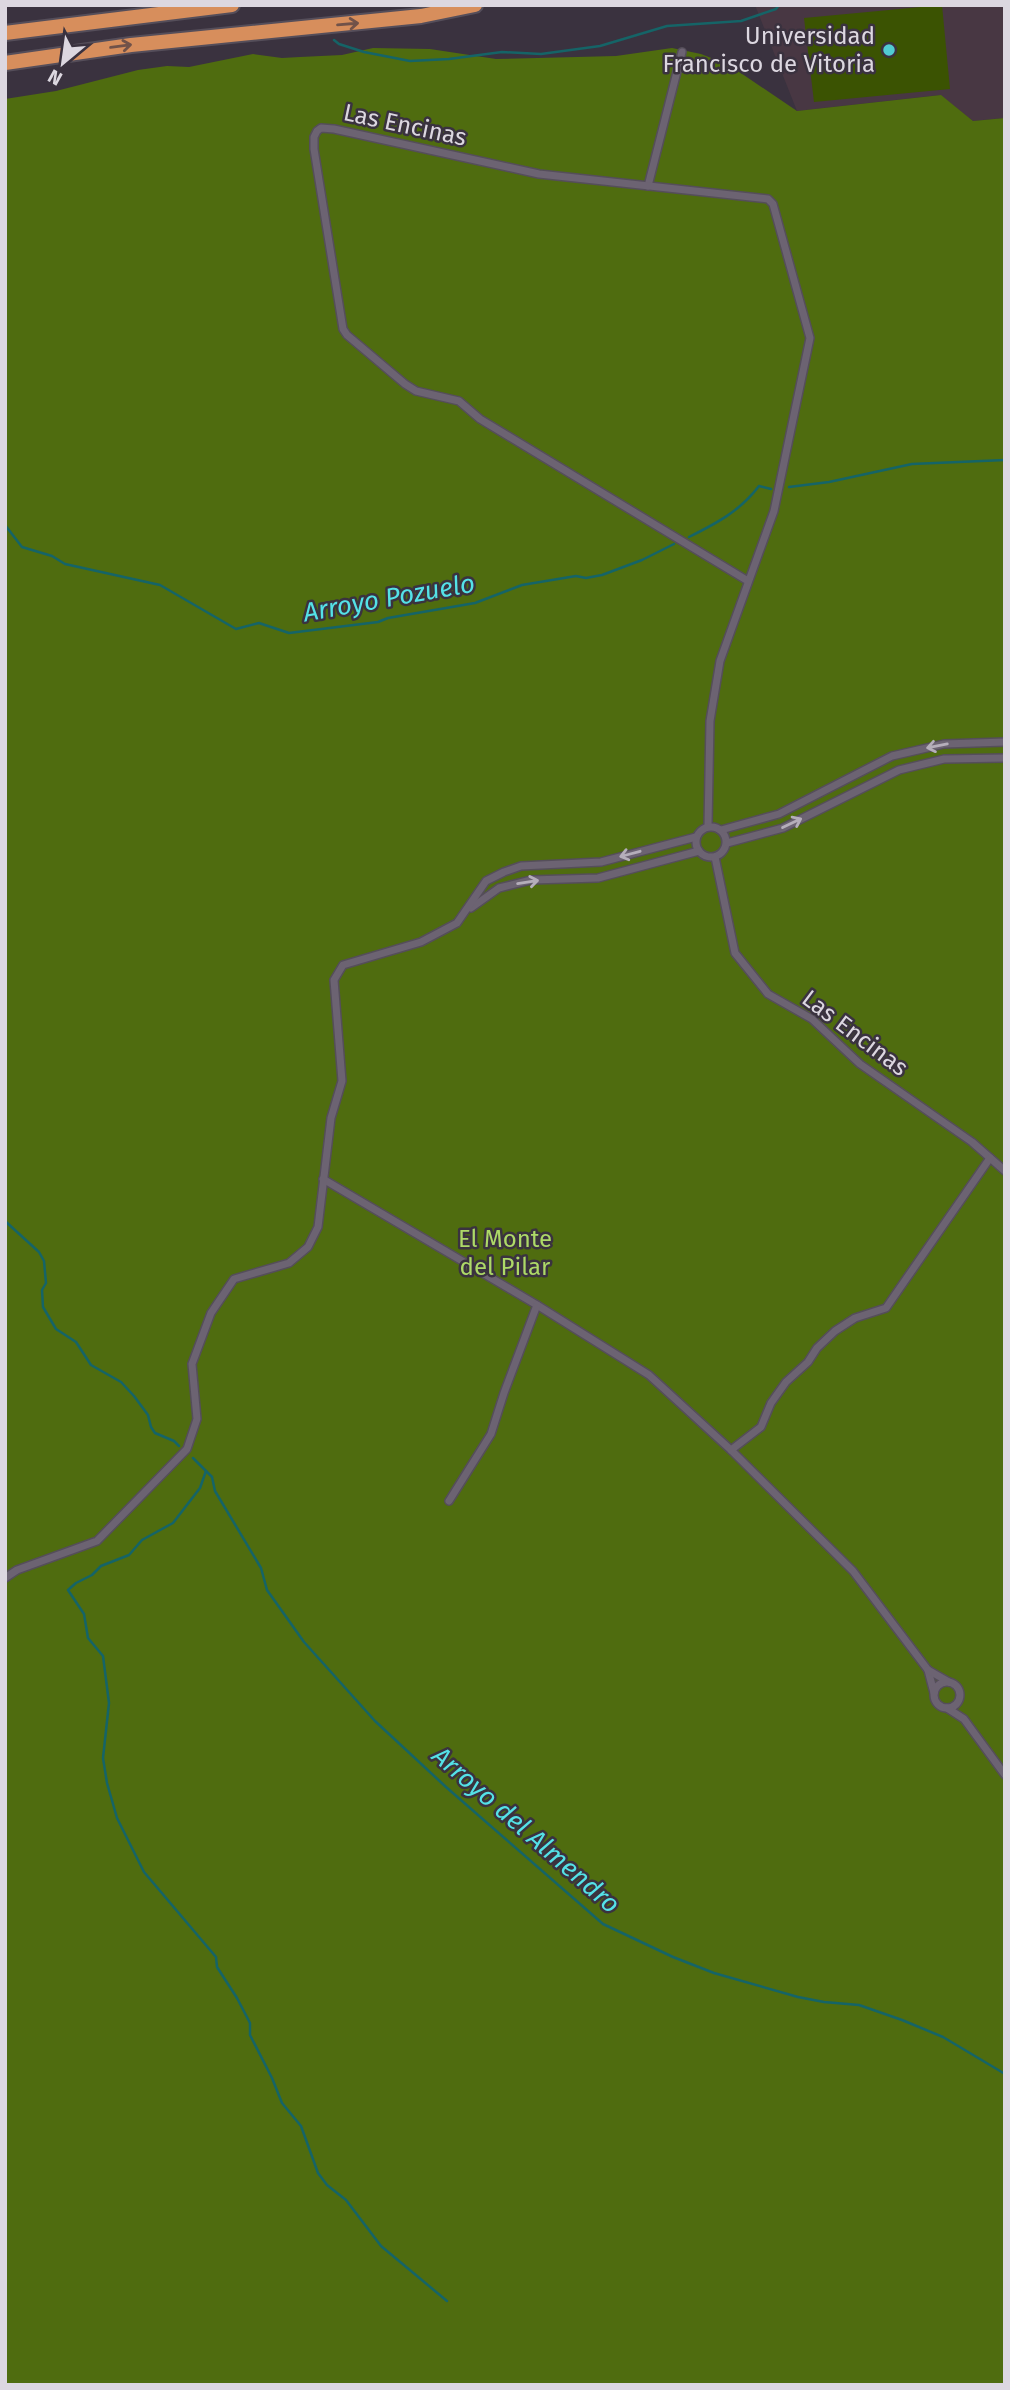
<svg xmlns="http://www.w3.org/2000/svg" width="1010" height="2390" font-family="'Fira Sans',sans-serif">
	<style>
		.education { fill: #483743 }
		.green { fill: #3b5302 }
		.forest { fill: #4f6c0f }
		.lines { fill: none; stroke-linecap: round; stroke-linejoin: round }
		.stream { stroke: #156467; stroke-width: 2.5 }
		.street-casing { stroke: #554e5a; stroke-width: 10 }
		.highway-casing { stroke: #554e5a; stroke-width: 18 }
		.street { stroke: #6c6372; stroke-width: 7 }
		.highway { stroke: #d78e5c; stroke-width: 14 }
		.oneway { stroke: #715249 }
		.oneway2 { stroke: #b5aeba }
		.poi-dot { fill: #51ccd2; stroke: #3a323f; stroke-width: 2.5 }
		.labels { text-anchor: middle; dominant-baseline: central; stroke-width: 5; stroke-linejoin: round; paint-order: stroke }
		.poi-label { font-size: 24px; fill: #dcd7e0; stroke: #3a323f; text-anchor: end }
		.street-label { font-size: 24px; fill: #dcd7e0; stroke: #3a323f }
		.park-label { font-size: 24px; fill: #add967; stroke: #3a323f }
		.water-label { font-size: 26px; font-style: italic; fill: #54e2e7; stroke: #3a323f }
	</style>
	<rect width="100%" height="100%" fill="#3a323f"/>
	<path class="education" d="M755,5h250v113l-32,3 -33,-26 -143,16z"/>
	<path class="green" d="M942,5l8,84 -136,13 -10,-84z"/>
	<path class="forest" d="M373,48l57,1 66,10 120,-3 56,-8 29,6 28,11 68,46 144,-16 32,26 32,-3v2267h-1000v-2286l51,-8 82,-21 29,-4 22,1 64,-13 29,4 18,-1 42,-2z"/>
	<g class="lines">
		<g class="stream">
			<path d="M334,40l5,4 25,8 46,9 39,-2 53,-7 39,2 59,-8 67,-20 74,-5 35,-12 3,-4"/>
			<path d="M789,487l40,-5 83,-18 93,-4"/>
			<path d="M5,525l17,22 30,9 13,8 95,21 76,44 23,-6 30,10 89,-11 10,-4 87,-15 47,-18 54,-9 10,2 16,-3 40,-15 32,-16"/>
			<path d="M689,537c28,-14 51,-26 70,-51l12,3"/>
			<path d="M5,1221l34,31 5,9 2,22 -4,7 1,17 13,22 20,13 15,23 30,17 13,14 14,19 3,12 4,6 19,8 5,5"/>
			<path d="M193,1458l19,19 3,14 46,77 6,22 37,52 71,79 71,66 157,137 70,33 41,16 84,24 26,5 35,3 43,15 41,17 62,37"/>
			<path d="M206,1471l-6,17 -27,35 -31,17 -13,15 -28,11 -9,9 -16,8 -8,7 16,24 4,24 15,18 6,47 -6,55 4,25 10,35 27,54 72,85 1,10 20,31 13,25v12l22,43 10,25 19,23 17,47 9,12 19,15 35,46 66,55"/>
		</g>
		<g class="street-casing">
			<g id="street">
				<path d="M648,186l34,-134"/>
				<path d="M708,826l2,-105 10,-60 54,-150 36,-173 -37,-134 -5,-5 -229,-25 -205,-45 -13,-1 -4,3 -3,6v12l29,180 4,6 58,49 11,7 43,10 21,18 268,162"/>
				<circle cx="711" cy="842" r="15"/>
				<path d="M721,830l58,-16 113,-58 52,-12 61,-2"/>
				<path d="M727,843l56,-15 116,-58 45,-11 61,-1"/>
				<path d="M715,857l20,96 33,41 44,25 48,45 112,78 33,29"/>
				<path d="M471,908l28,-20 32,-8 67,-2 101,-27"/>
				<path d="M323,1179l214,126 112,70 82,75 122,121 75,99 6,23"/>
				<path d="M731,1450l30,-23 10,-24 15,-21 22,-20 9,-14 18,-17 20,-13 31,-10 104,-150"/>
				<path d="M449,1501l42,-67 13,-41 33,-88"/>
				<path d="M5,1578l12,-8 80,-29 90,-92 10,-30 -5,-55 19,-51 23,-34 55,-16 19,-16 10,-20 13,-109 11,-37 -8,-101 9,-15 78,-23 36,-19 29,-42 18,-9 17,-6 80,-4 95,-25"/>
				<path d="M928,1670l21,12"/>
				<circle cx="947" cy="1695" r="13"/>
				<path d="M947,1708l17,11 41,56"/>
			</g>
		</g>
		<g class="highway-casing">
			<g id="highway">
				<path d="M5,33l227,-28"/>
				<path d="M5,63l126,-18 290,-29 54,-11"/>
			</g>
		</g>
		<use href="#street" class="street"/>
		<use href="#highway" class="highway"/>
	</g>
	<defs><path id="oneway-shaft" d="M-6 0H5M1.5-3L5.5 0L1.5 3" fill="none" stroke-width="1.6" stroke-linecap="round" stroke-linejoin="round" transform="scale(1.75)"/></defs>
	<g class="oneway">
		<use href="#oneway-shaft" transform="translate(348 24) rotate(-5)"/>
		<use href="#oneway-shaft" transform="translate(121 46) rotate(-8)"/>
	</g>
	<g class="oneway2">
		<use href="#oneway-shaft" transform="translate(937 746) rotate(169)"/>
		<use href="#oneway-shaft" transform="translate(792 823) rotate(-26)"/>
		<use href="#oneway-shaft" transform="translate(630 854) rotate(165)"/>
		<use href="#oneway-shaft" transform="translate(528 882) rotate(-9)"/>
	</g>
	<circle class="poi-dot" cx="889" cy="50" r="7"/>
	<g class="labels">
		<g class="poi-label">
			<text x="875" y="36">Universidad<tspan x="875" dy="28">Francisco de Vitoria</tspan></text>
		</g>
		<g class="street-label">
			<text transform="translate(405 125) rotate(12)">Las Encinas</text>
			<text transform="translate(855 1033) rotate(37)">Las Encinas</text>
		</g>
		<g class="park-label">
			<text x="505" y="1239">El Monte<tspan x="505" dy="28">del Pilar</tspan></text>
		</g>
		<g class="water-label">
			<text transform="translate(389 598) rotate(-10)">Arroyo Pozuelo</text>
			<text transform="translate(526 1830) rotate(41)">Arroyo del Almendro</text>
		</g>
	</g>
	<rect width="1010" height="2390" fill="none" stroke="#dcd7e0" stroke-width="14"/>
	<g transform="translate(63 63) rotate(209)" stroke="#3a323f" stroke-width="5" paint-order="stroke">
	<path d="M0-5L12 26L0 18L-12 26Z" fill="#dcd7e0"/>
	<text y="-10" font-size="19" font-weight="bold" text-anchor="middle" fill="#dcd7e0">N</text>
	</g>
</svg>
